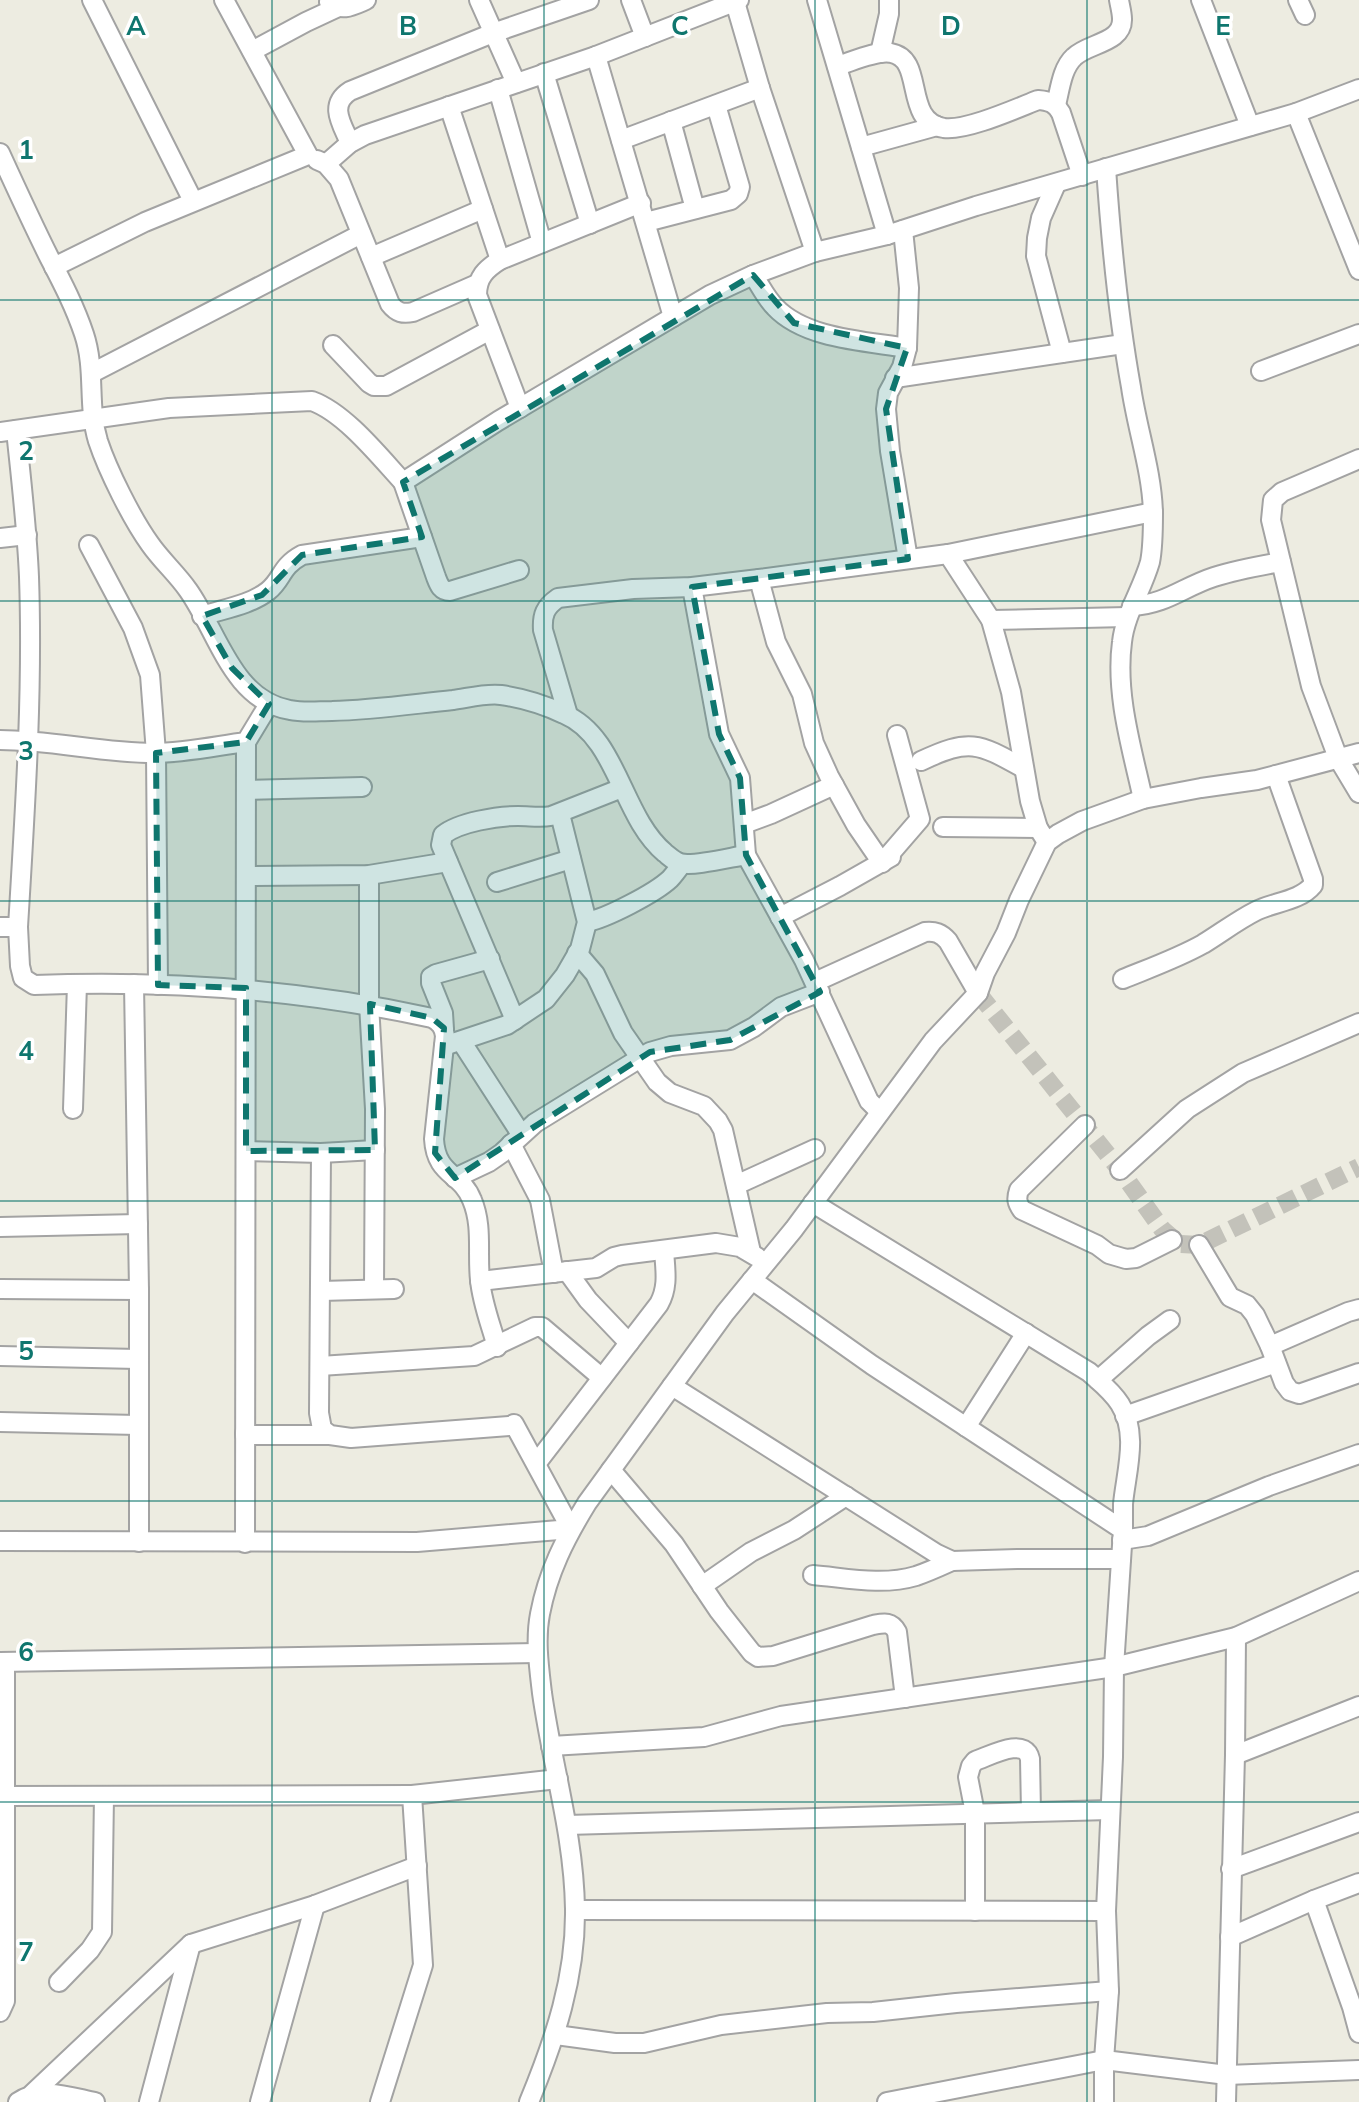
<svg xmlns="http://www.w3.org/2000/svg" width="1359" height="2102" font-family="Mulish,sans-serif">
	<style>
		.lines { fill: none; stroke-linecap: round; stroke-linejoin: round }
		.minor-tunnel { stroke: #c3c2ba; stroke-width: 18; stroke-dasharray: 18 9; stroke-linecap: butt }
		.minor-casing { stroke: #a3a3a3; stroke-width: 22 }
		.minor { stroke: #fff; stroke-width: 18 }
		.marked { fill: #0f766e; fill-opacity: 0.2; stroke: #0f766e; stroke-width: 6; stroke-dasharray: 16 10; stroke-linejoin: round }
		.grid { fill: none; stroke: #0f766e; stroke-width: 2; stroke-opacity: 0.55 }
		.grid-label { font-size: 26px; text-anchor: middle; font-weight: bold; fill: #0f766e; stroke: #fff; stroke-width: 7; stroke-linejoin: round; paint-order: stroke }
	</style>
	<rect width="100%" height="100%" fill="#edece1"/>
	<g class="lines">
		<path class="minor-tunnel" d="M978,993l142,177 42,59 17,15 20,1 160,-78"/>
		<g class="minor-casing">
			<g id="minor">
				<path d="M92,0l101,201"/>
				<path d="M479,0l37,83"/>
				<path d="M631,0l14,37"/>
				<path d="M817,0l70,235"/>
				<path d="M1201,0l49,126"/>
				<path d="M1298,0l7,15"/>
				<path d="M329,2c13,10 23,4 37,-2"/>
				<path d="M735,2l25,86 55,164"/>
				<path d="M252,51l54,-29 30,-14"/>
				<path d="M880,53l9,-39v-14"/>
				<path d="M596,56l77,261"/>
				<path d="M837,66c14,-4 40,-16 54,-13 35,6 11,68 53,75 22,3 71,-19 94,-28 12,1 17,3 23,13l21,63"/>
				<path d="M544,73l46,151"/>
				<path d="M498,89l44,154"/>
				<path d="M1056,105c4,-16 6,-37 18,-48 14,-14 49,-14 48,-38 0,-6 -2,-13 -3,-19"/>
				<path d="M449,106l51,154"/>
				<path d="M1296,113l63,157"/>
				<path d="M671,121l24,88"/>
				<path d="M621,140l139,-52"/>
				<path d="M350,143c-8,-19 -22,-38 0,-52l143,-58 96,-33"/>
				<path d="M861,147l76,-21"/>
				<path d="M0,153c16,35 32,70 49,104 13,25 26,50 35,77 12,36 3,71 14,107 10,30 34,78 52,103 11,16 27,30 38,46 30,42 44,110 102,120 14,3 29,1 42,1 41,-1 81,-7 121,-11 15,-2 33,-7 48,-5 21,3 44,10 63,19 54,23 57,102 101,139 5,4 9,8 15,10 12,4 52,-6 66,-8l58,105 65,141 11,11"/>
				<path d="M317,160l9,4 13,15 51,125c7,9 13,10 23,8l64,-28"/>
				<path d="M326,164l24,-21 15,-8 231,-79 143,-56"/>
				<path d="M1106,168c5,73 12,147 25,219 6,42 21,84 22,126 0,15 0,34 -3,49 -8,28 -25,52 -28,80 -7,52 10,107 21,157"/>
				<path d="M1056,184l-15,34 -4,20 -1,18 26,97"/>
				<path d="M646,222l85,-22 7,-6 2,-7 -24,-82"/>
				<path d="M903,230l6,58 -2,60 -5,19 -14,26 -2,16 4,42 18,108"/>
				<path d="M371,257l112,-48"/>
				<path d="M54,267l91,-45 163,-67 -84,-155"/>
				<path d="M753,275c7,10 13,23 22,32 30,32 90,34 132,41"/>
				<path d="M333,345l36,38 5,3h12l104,-56"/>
				<path d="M1261,371l98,-37"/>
				<path d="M92,373l269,-139"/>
				<path d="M895,378l228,-34"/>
				<path d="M520,408l-43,-113c0,-18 9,-26 23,-35l141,-57"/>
				<path d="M16,430c5,49 11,98 13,147 4,116 -4,233 -11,350"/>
				<path d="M0,432l169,-24 143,-7c33,12 67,55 91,81l95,-61 212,-126 43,-20 62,-23 72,-17 89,-29 320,-93 63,-24"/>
				<path d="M1359,459l-77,33 -9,8 -2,20 40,166 27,72 21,35"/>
				<path d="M403,482l33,95c3,8 5,14 14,14l69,-21"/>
				<path d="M0,538l27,-3"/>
				<path d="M89,545l44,83 17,47 6,78 2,232"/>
				<path d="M948,554l205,-42"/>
				<path d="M759,579l17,63 26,52 12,49 15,33 27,49 26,38 38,-44 -23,-84"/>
				<path d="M692,587l27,147 21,44 6,77"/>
				<path d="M1132,606c35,-2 51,-19 82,-29 22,-7 44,-11 67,-15"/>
				<path d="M202,616c21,-7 48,-11 66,-25 15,-12 12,-24 34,-36l120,-18"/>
				<path d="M991,620l136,-3"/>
				<path d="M568,715l-25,-85c-1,-15 2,-23 15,-32l75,-9 59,-2 67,-8 189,-25 43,66 20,72 19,109 8,27 9,14"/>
				<path d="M0,740c52,0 102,13 154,13 30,0 62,-7 92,-11l23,-38"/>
				<path d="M921,761c49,-23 57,-18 102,7"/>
				<path d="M246,790l116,-3"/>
				<path d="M744,824l27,-10 63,-29"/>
				<path d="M943,827l95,1"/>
				<path d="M369,875v129l6,105 -1,180"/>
				<path d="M246,876l123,-1 79,-13"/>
				<path d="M497,882l74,-23"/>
				<path d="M780,917l60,-31 51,-29"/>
				<path d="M587,922c20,-4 68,-29 83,-43 4,-4 8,-10 12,-15"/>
				<path d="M0,927h18l2,39 3,12 11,7c135,-5 266,4 398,33 8,4 12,9 13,18l-11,103c2,37 27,33 38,61 11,26 5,53 8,80 2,23 11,45 17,67"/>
				<path d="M577,953l18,21 28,59 34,49 13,11 34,13 14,15 5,9 28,122"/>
				<path d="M1123,979c27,-11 55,-21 80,-35 18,-11 35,-24 53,-33 18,-9 44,-10 57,-26v-6l-37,-104"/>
				<path d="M815,982l110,-50c10,-1 16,1 23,9l30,52"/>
				<path d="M515,1020l-74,-175 2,-10c16,-13 55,-19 75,-19 12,0 22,2 33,0l71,-28"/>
				<path d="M444,1029l-1,-16 -12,-30v-6l5,-3 54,-15"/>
				<path d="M461,1041l60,93"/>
				<path d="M444,1046l63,-21 39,-26 19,-24 15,-26 7,-27 -27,-108"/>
				<path d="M73,1109l4,-125"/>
				<path d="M1085,1125l-66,65c-3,9 -2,13 3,20l75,35 12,9 17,5 10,-1 36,-18"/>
				<path d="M511,1144l29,56 14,73"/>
				<path d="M246,1151l75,2 54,-3"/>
				<path d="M321,1153l-2,260 3,16 8,6 21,3 158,-12"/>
				<path d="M1120,1170l67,-61 56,-36 116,-50"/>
				<path d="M455,1178l34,-16 13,-9 33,-30 115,-71 21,-6 59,-6 24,-13 27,-20 39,-15"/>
				<path d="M736,1185l79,-36"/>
				<path d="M813,1203l276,169c11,10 23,19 31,32 19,30 6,68 3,100 0,9 0,17 0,26"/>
				<path d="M0,1227l138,-3"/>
				<path d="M1199,1245l31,52 17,8 8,10 15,31 14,37 6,8 9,3 60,-21"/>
				<path d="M567,1271l21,29 41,43"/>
				<path d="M752,1280l120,85 251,165 -9,137 -1,90 -7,154 3,80 -5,69v42"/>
				<path d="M480,1281l116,-13 18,-11 8,-2 94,-12 24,4 17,10"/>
				<path d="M0,1289l139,1 -5,-306"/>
				<path d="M139,1290v252"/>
				<path d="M321,1291l73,-2"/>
				<path d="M1270,1346l78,-34 11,-3"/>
				<path d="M0,1356l138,3"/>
				<path d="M320,1366l154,-10 61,-29h7l60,51"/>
				<path d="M1098,1380l50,-44 22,-16"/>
				<path d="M672,1386l265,168 15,7 65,-2h104"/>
				<path d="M1125,1416l151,-53"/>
				<path d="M0,1422l138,3"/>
				<path d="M966,1427l60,-94"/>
				<path d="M245,1433v2h85"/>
				<path d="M539,1460l120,-156c10,-18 6,-35 5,-54"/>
				<path d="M611,1470l63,74 45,67 33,42 6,4 15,-1 100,-31c11,-2 18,-4 24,7l8,66"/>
				<path d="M1122,1540l26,-4 121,-50 90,-32"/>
				<path d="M0,1541l417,1 154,-13 -57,-105"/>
				<path d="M245,1543l1,-801"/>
				<path d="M813,1575c34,3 69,11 103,1 12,-4 25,-10 36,-15"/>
				<path d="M702,1586l49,-34 43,-22 52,-34"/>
				<path d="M0,1662l537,-9"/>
				<path d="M551,1746l153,-9 77,-21 333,-49 122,-30 123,-56"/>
				<path d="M1235,1755l124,-49"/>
				<path d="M412,1795l146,-16"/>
				<path d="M0,1796l412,-1 11,170 -43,137"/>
				<path d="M567,1825l543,-15"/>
				<path d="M1231,1869l128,-47"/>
				<path d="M1314,1900l38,107 7,26"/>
				<path d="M576,1910l530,1"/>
				<path d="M975,1911v-98l-7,-36 3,-11 4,-5c15,-5 50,-25 55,-2l1,53"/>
				<path d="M1230,1937l84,-37 45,-17"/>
				<path d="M59,1982l31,-32 12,-18 2,-136"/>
				<path d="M0,2012l5,-11v-339"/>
				<path d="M556,2035l59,8h29l77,-18 106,-12 46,-1 83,-9 153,-12"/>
				<path d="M32,2094l159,-150 124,-39 102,-39"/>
				<path d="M18,2102c22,-16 52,-5 77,0"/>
				<path d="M149,2102l42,-158"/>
				<path d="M260,2102l55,-197"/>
				<path d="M529,2102c26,-63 47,-125 46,-193 -1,-74 -23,-144 -33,-216 -3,-26 -7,-53 -2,-79 8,-42 25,-75 47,-111l138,-190 69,-84 139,-188 45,-48 7,-20 21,-40 13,-33 28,-58 11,-8 24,-13 61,-22 58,-11 56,-8 102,-27"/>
				<path d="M887,2102l217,-42 123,15 132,-5"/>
				<path d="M1226,2102l9,-347 1,-118"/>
			</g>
		</g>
		<use href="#minor" class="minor"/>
	</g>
	<path class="marked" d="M753,275l41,48 113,25 -21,61 22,150 -216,28 27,147 21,44 6,77 74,137 -90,48 -80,12 -195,126 -20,-25 9,-125 -12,-10 -62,-14 5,146 -129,1v-163l-88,-3 -2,-232 90,-11 23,-38 -37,-36 -30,-52 60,-21 40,-40 120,-18 -19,-55z"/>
	<path class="grid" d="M272,0v2102M544,0v2102M815,0v2102M1087,0v2102M0,300h1359M0,601h1359M0,901h1359M0,1201h1359M0,1501h1359M0,1802h1359"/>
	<g class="grid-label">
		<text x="136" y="35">A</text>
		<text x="408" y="35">B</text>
		<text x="680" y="35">C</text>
		<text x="951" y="35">D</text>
		<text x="1223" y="35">E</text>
		<text x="26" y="159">1</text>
		<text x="26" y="460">2</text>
		<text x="26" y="760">3</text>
		<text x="26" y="1060">4</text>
		<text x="26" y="1360">5</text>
		<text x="26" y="1661">6</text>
		<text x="26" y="1961">7</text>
	</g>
</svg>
